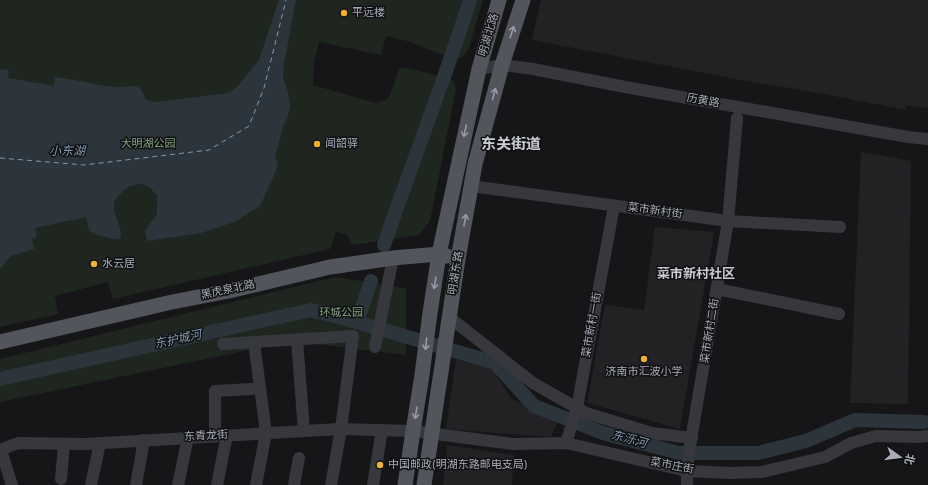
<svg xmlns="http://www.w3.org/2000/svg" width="928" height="485" font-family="Overpass,'Noto Sans SC',sans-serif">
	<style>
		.built { fill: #222225 }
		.green { fill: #1e261f }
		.water { fill: #2c353c }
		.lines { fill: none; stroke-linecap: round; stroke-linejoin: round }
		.river { stroke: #2c353c; stroke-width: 14 }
		.ferry { stroke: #7f9bb3; stroke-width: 1; stroke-dasharray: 5 4; stroke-linecap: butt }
		.minor { stroke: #37383d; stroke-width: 12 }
		.major { stroke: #53555c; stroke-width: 15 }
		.oneway { stroke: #979ba6 }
		.poi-dot { fill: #f2b134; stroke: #111113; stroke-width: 1.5 }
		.labels { text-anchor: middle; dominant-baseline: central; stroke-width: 3; stroke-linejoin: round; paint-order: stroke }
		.poi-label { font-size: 11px; fill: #a8adb8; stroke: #111113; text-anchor: start }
		.street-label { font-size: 11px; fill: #a8adb8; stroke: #111113 }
		.park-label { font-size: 11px; fill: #7fa381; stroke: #111113 }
		.water-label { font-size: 12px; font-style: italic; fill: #7f9bb3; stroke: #111113 }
		.quarter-label { font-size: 13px; font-weight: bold; fill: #c9ccd4; stroke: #111113 }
		.district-label { font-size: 15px; font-weight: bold; fill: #c9ccd4; stroke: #111113 }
	</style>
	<rect width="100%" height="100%" fill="#161618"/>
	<g class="built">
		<path d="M541,0h387v108l-22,-3v5l-98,-19 -67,-11 -209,-40z"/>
		<path d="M861,152l50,9 -3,243 -58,-1z"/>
		<path d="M655,227l59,5 -34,197 -93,-26 18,-98 39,5z"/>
		<path d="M456,359l36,10 19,29 46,25 -6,14 -105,-8z"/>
		<path d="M447,445l67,10 -2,30h-69z"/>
	</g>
	<g class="green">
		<path d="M0,0h483l-14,48 -6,9 -8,3 -48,-19 -21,-5 -5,19 -62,-13 -5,20 -1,23 63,18 10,-3 3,-3 10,-28 3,-2 47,11 5,3 2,8 -26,132 -11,14 -67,10 -5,-10 -11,-3 -6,17 -217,50 -5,-17 -53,14 3,18 -58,13z"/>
		<path d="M335,277l71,11v67l-114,-14 -292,61v-43z"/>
	</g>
	<path class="water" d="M279,0h17l-12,64 -1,14 5,14 2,14 -2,11 -5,9 -8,31 3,8 -7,17 -11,24 -26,16 -33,11 -54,8 -2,-10 12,-17v-18c-5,-6 -8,-11 -17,-12 -6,0 -12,3 -17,7 -3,4 -8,7 -9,12 -2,12 11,28 6,36 -8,1 -25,-4 -31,-9l-3,-13 -51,11 2,9 -5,2 2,10 -23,7 -11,13v-200l9,1 -1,8 46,8 1,-9c10,2 21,3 31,5 10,2 20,5 31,5 5,1 17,-2 21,0 4,2 6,9 8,13l10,2 73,-9 8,-6 22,-27z"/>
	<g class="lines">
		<g class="river">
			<path d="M384,245c28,-82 60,-163 86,-245"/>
			<path d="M357,322l14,-41"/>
			<path d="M0,379l311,-69 46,12 138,41 39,43 69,27 76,20h79l48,-12 49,-21 69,2"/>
		</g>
		<path class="ferry" d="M0,158l84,7 125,-15 40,-24 15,-38 22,-88"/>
		<g class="minor">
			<path d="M479,69l23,-4 31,4 92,18 283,50 20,2"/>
			<path d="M471,186l257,35 112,6"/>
			<path d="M717,289l122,25"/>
			<path d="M449,317l84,66 53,30 66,20 40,5"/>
			<path d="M297,340l7,91"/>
			<path d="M254,342l12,91 -10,52"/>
			<path d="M223,344l130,-8 -12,93 -10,56"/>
			<path d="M375,347l18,-89"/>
			<path d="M215,436v-45l37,-2"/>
			<path d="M566,443l11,-35 37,-202"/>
			<path d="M0,450l18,-7 69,1 252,-15 74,2 100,13 53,-1 121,28 43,2 32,-1 63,-15 26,-14 25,-7 40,1 12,-1"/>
			<path d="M1,450l11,35"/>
			<path d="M61,479l3,-35"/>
			<path d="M91,485l9,-42"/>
			<path d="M136,485l8,-45"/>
			<path d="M178,485l10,-48"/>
			<path d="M217,485l10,-50"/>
			<path d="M294,485l5,-27"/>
			<path d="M373,485l9,-55"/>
			<path d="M687,485v-14l3,-25 38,-225 9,-103"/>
		</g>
		<g class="major">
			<path d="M0,342l172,-40 57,-11 101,-24 63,-9 46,-4 8,2"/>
			<path d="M405,485l8,-54 9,-56 8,-62 9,-59 40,-185 20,-69"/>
			<path d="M424,485l34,-226 17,-95 27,-99 21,-65"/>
		</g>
	</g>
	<defs><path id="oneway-shaft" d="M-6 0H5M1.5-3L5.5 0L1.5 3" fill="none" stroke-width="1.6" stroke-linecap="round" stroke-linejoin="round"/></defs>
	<g class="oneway">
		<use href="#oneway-shaft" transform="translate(512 32) rotate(-72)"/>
		<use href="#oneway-shaft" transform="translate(494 94) rotate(-75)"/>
		<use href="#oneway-shaft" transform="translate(465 131) rotate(102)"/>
		<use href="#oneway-shaft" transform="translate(465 220) rotate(-80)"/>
		<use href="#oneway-shaft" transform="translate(435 283) rotate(99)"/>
		<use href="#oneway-shaft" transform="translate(426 344) rotate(97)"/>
		<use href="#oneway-shaft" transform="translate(416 413) rotate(100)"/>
	</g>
	<g class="poi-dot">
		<circle cx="344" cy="13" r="4"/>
		<circle cx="317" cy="144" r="4"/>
		<circle cx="94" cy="264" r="4"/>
		<circle cx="644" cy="359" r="4"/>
		<circle cx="380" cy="465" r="4"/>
	</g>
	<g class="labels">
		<g class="poi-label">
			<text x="352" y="13">平远楼</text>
			<text x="325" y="144">闻韶驿</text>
			<text x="102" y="264">水云居</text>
			<text x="644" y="372" text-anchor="middle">济南市汇波小学</text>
			<text x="388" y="465">中国邮政(明湖东路邮电支局)</text>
		</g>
		<g class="street-label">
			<text transform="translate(489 35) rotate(-74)">明湖北路</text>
			<text transform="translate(703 101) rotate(10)">历黄路</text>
			<text transform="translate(655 211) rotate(8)">菜市新村街</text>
			<text transform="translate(456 273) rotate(-81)">明湖东路</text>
			<text transform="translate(228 290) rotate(-12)">黑虎泉北路</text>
			<text transform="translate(592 325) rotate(-80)">菜市新村一街</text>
			<text transform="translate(710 331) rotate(-81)">菜市新村二街</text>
			<text transform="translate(206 436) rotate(-3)">东青龙街</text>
			<text transform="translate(672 466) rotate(11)">菜市庄街</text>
		</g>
		<g class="park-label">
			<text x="148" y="144">大明湖公园</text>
			<text x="341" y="313">环城公园</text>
		</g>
		<g class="water-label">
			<text x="67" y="152">小东湖</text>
			<text transform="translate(178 340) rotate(-12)">东护城河</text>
			<text transform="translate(629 440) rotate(15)">东泺河</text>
		</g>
		<g class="quarter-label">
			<text x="696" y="275">菜市新村社区</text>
		</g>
		<g class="district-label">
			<text x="511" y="145">东关街道</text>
		</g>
	</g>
	<g transform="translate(900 457) rotate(104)" stroke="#111113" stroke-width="3" paint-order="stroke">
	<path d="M0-3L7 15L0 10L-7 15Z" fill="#a8adb8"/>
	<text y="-6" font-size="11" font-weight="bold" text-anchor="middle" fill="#a8adb8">北</text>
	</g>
</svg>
